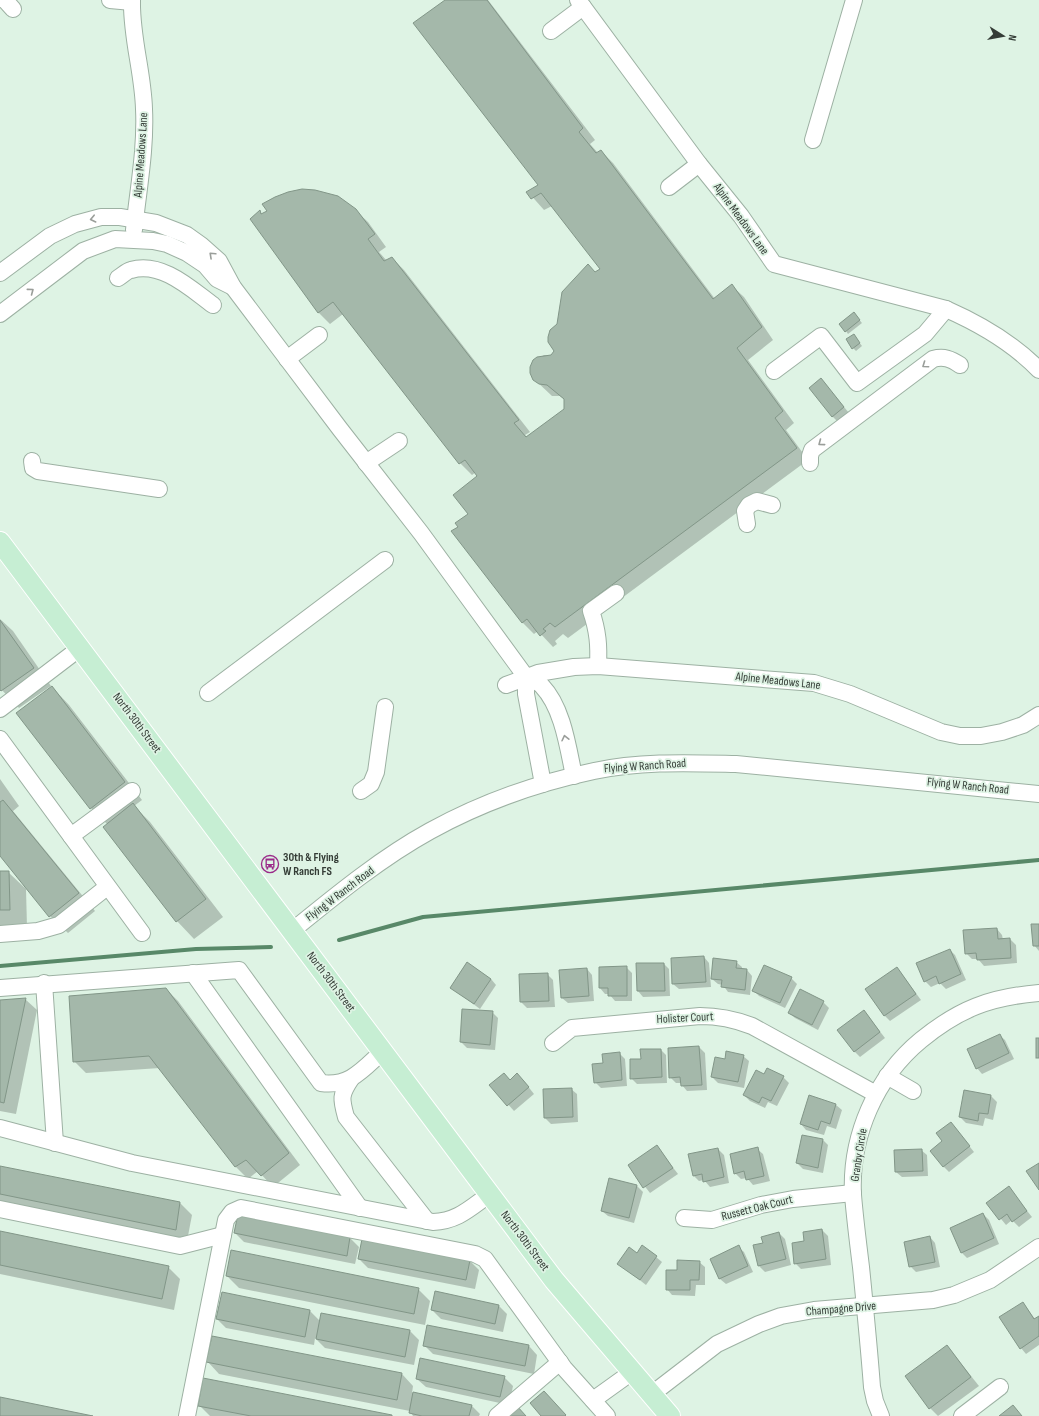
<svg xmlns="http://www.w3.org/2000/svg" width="1039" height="1416" font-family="'Sofia Sans Condensed',sans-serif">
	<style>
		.shadow { fill: #0003 }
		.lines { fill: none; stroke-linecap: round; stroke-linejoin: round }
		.stream { stroke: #588868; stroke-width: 4 }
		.building { fill: #a4b8aa; stroke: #829688 }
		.minor-casing { stroke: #9db1a3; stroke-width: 18 }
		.major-casing { stroke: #fff; stroke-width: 22 }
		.minor { stroke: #fff; stroke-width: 16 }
		.major { stroke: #c6eed3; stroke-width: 20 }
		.oneway { stroke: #9a9e9a }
		.labels { text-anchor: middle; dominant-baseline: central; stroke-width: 3.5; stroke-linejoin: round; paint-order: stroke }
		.street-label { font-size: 12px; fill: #343c36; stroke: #def3e4 }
		.poi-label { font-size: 12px; font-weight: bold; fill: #343c36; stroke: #def3e4; text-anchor: start }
	</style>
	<rect width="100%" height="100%" fill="#def3e4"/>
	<g class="shadow">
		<path d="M446,0h42l107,140 -5,4 8,9 3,-2 12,12 102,136 17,-13 12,11 29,43 -25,20 46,63 -8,7 22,30 -240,178 -5,-4 -8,7 2,3 -4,3 -15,-16 -4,3 -12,-12 -62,-95 9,-13 10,-38 -3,-4 -4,3 -12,-12 -117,-149 -13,10 -12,-12 -59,-100 3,2 93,-4 13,12 18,25 -7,5 8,9 5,-3 12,12 126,162 -5,3 3,3 37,-29v-9l-5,-4h-8l-18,-17v-18l10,-6 7,1 5,-5 2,-27 38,-51 6,-4 -50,-63 -8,4 -16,-18 11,-6z"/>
		<path d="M856,316l6,7 -14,11 -2,-3z"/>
		<path d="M856,338l6,8 -6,5 -3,-3z"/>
		<path d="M821,379l28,34 -11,9 -6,-6z"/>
		<path d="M0,619l13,12 38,55 -32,22 -19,-20z"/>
		<path d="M52,687l17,18 73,95 -8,6 16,16 73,95 -29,22 -17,-18 -70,-97 -16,-16z"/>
		<path d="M0,779l19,27 -6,5 82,100 -27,22 -18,-17 -50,-62z"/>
		<path d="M0,872h8l18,17 1,38 -27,1z"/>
		<path d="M1039,925v26l-5,-6z"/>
		<path d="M997,929l5,6 1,5 7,-1 6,6 1,18 -33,3 -6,-7h-6l-6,-6z"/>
		<path d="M950,950l5,5 11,25 -20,9 -6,-6 -9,4 -6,-6z"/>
		<path d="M704,957l5,6 2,24 -32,2 -6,-5z"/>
		<path d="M736,962l6,5v3h5l5,6 -2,19 -22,-3 -5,-7 -5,-1 -6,-5z"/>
		<path d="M664,964l5,5 1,27 -27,1 -5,-6z"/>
		<path d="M626,967l6,6v28h-17l-6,-7h-4l-5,-6z"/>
		<path d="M897,968l24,32 -31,21 -6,-6z"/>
		<path d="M587,969l5,6 2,26 -26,2 -6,-5z"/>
		<path d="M547,974l6,6 2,27 -28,1 -6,-6 -1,-27z"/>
		<path d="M791,978l6,6 -12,24 -26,-12 -6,-6z"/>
		<path d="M491,979l5,6 -16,24 -28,-21z"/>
		<path d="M166,989l12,12 122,164 -27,22 -15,-16 -10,8 -12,-12 -76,-99 -74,5 -12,-12z"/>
		<path d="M25,999l12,11 -21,104 -16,-3v-110z"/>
		<path d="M823,1002l6,6 -11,22 -23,-12 -6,-5z"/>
		<path d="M864,1011l21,27 -25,19 -6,-6z"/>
		<path d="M492,1012l6,6 -3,32 -28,-2 -6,-6z"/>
		<path d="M999,1035l6,5 9,19 -32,15 -5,-6z"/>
		<path d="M699,1047l6,6 2,37 -20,1 -5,-6 -1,-2h-5l-6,-6z"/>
		<path d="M661,1050l5,5 1,28 -30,1 -6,-6 11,-18z"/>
		<path d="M619,1053l6,6 2,27 -26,2 -6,-6 9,-18z"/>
		<path d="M743,1056l6,5 -5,27 -26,-5 -6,-6 13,-16z"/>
		<path d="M767,1069l16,8 6,6 -12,23 -9,-4 -3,6 -15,-7 -6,-6 20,-20z"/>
		<path d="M523,1080l11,14 -20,17 -23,-26 19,-4z"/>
		<path d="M571,1089l6,5 1,28 -27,2 -6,-6z"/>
		<path d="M965,1091l26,5 6,6 -4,18 -8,-2 -2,8 -17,-3 -6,-6z"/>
		<path d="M810,1096l26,9 6,5 -6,19 -9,-3 -3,9 -18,-5 -5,-6z"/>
		<path d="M951,1123l23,29 -25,20 -6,-6v-25z"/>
		<path d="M823,1140l5,5 -5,28 -20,-4 -6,-6z"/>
		<path d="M657,1147l21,27 -28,19 -21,-27z"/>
		<path d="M718,1149l6,6 5,28 -19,4 -6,-7 -5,1 -5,-5z"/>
		<path d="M757,1149l6,5 7,27 -17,4 -6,-7 -6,1 -6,-6z"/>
		<path d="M921,1150l6,5 1,21 -26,1 -6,-5z"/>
		<path d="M0,1167l180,36 12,12 -5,26 -187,-40z"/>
		<path d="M610,1179l27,7 6,6 -9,31 -26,-7 -6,-5z"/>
		<path d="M1008,1187l24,30 -13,10 -7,-7 -6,5 -18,-22z"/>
		<path d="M983,1214l6,6 10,24 -32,14 -5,-5z"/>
		<path d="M239,1215l111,23 9,9 -4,17 -111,-22 -9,-9z"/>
		<path d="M822,1230l6,6 3,29 -30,4 -6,-6 10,-21z"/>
		<path d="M0,1232l168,35 12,12 -6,31 -174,-36z"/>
		<path d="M779,1233l6,6 6,26 -26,7 -6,-6 -5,-20 10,-2z"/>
		<path d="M930,1237l5,6 5,24 -24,5 -6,-6z"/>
		<path d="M738,1247l6,5 9,20 -27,12 -6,-5 -9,-19z"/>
		<path d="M637,1254l19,3 6,5 -16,23 -28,-22z"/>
		<path d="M359,1259l111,2 9,9 -4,19 -107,-21z"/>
		<path d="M699,1262l6,5v18h-9l-1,11 -23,-1 -5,-6 11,-18z"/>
		<path d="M227,1276l191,13 12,12 -5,24 -186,-37z"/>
		<path d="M222,1294l88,17 10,10 2,-7 88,17 9,9 -5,25 -89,-17 -10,-10 -1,7 -88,-17 -9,-9z"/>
		<path d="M1023,1303l12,16 4,-2v28l-13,9 -5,-6z"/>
		<path d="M498,1305l9,9 -4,18 -62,-13 -9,-9z"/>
		<path d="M424,1345l105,1 8,9 -3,19 -101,-20z"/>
		<path d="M947,1346l32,40 -41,30 -8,-8z"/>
		<path d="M208,1362l194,12 11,12 -1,7 59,12 9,9 -1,2h-66l-3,-5 -191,-37z"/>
		<path d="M504,1377l9,9 -4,19 -83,-18 -9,-8z"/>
		<path d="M199,1405l191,11h-180z"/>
	</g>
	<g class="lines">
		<g class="stream">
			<path d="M339,940l84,-23 616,-57"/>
			<path d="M0,966l196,-17 75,-2"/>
		</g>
	</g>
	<g class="building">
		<path d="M445,0h42l96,128 -4,4 17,21 5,-3 112,149 19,-15 30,43 -25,21 46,63 -8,7 22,30 -242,179 -5,-4 -7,6 3,2 -6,5 -13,-17 -5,4 -71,-92 7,-4 -3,-4 13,-9 -15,-19 24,-19 -12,-16 -6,4 -126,-162 -15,11 -68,-94 10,-9 1,4 6,-3 -5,-7 13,-7 13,-5 14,-3 13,1 23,6 18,13 19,25 -7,5 16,22 8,-4 127,163 -5,3 12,14 38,-28v-10l-17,-14 -8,-1 -6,-4 -3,-7v-6l3,-7 4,-3 14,-2 3,-4 -6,-9v-5l2,-7 7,-6 5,-32 26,-28 7,8 5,-3 -59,-76 -10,6 -5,-7 12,-7 -125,-162z"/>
		<path d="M854,312l6,8 -15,12 -6,-8z"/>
		<path d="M854,334l6,9 -8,6 -6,-10z"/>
		<path d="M821,378l23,29 -12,10 -23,-29z"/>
		<path d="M0,620l34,48 -33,23 -1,-1z"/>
		<path d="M52,686l73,96 -35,27 -74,-96z"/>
		<path d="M3,800l76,93 -30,24 -49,-61v-54z"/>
		<path d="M133,803l73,96 -30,23 -73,-95z"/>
		<path d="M0,871h9l1,39h-10z"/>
		<path d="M1031,924h8v22h-6z"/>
		<path d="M997,928l1,11 12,-1 1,20 -34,2 -1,-7 -11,1 -2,-24z"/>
		<path d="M950,949l11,25 -22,10 -3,-8 -12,6 -8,-19z"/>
		<path d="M704,956l2,26 -34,2 -1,-26z"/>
		<path d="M713,958l24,3 -1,7 11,1 -2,21 -24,-3 1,-7 -11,-1z"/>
		<path d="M467,962l24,17 -17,25 -24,-16z"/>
		<path d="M636,963h28l1,28h-28z"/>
		<path d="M764,965l28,12 -12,26 -28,-12z"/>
		<path d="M627,966v30h-19v-8h-9v-21z"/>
		<path d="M897,967l19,27 -32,22 -19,-27z"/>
		<path d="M587,968l2,28 -28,2 -2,-28z"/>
		<path d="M548,973l1,28 -29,1 -1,-28z"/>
		<path d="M166,988l123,165 -28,23 -15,-16 -11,7 -86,-111 -76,6 -4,-66z"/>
		<path d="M800,989l24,12 -12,24 -24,-12z"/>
		<path d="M26,998l-22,105 -4,-1v-102z"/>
		<path d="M462,1009l31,2 -3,34 -30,-3z"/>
		<path d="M864,1010l16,22 -26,20 -17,-22z"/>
		<path d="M1000,1034l9,19 -33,16 -9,-20z"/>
		<rect x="1036" y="1038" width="3" height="20"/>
		<path d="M699,1046l3,39 -21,1 -1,-9 -11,1 -1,-30z"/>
		<path d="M640,1049h21l1,28 -32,2v-20h11z"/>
		<path d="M726,1051l18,4 -6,27 -27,-5 4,-20 10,2z"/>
		<path d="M620,1052l2,28 -28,3 -2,-19 11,-1 -1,-9z"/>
		<path d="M767,1068l17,8 -13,25 -9,-4 -3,6 -16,-8 13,-25 8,4z"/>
		<path d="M504,1073l6,7 7,-7 12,14 -22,19 -18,-21z"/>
		<path d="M572,1088l1,29 -29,1 -1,-29z"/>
		<path d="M964,1090l27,5 -3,19 -9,-1 -1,8 -19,-4z"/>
		<path d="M809,1095l27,9 -6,20 -9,-3 -3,9 -18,-6z"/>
		<path d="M951,1122l19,24 -27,21 -13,-16 12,-10 -6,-8z"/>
		<path d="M802,1135l21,4 -5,29 -22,-5z"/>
		<path d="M657,1145l16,23 -30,20 -15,-23z"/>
		<path d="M758,1147l6,29 -18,4 -2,-9 -10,3 -4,-20z"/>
		<path d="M718,1148l6,29 -21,5 -1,-8 -9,2 -5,-22z"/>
		<path d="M922,1149l1,22 -28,1 -1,-22z"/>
		<path d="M1039,1163v27l-13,-19z"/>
		<path d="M0,1166l180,36 -4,28 -176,-36z"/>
		<path d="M609,1178l28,7 -8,33 -28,-7z"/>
		<path d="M1009,1186l18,25 -15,11 -5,-8 -8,6 -13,-17z"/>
		<path d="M983,1213l11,25 -33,15 -11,-25z"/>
		<path d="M238,1214l112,23 -3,19 -113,-23z"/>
		<path d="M822,1229l4,30 -32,5 -2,-21 12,-2 -1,-9z"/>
		<path d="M0,1231l169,35 -7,33 -162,-34z"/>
		<path d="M779,1232l7,27 -28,7 -5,-21 10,-2 -2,-6z"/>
		<path d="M930,1236l5,26 -26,5 -5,-25z"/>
		<path d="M362,1239l108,21 -4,20 -108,-21z"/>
		<path d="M642,1245l15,11 -17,24 -23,-16 12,-17 8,6z"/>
		<path d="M739,1245l9,21 -29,13 -9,-20z"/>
		<path d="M231,1250l188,38 -5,26 -188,-38z"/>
		<path d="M677,1260l23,1 -1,19h-9v10h-24v-20h11z"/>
		<path d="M435,1291l64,14 -4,19 -64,-14z"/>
		<path d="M222,1292l88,18 -5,27 -89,-18z"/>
		<path d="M1023,1302l11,17 5,-3v20l-19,13 -21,-32z"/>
		<path d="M321,1313l89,17 -5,27 -89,-18z"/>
		<path d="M427,1325l102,20 -4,21 -102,-20z"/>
		<path d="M212,1336l190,37 -5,27 -191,-38z"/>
		<path d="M947,1345l24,32 -42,32 -24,-33z"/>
		<path d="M420,1358l85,18 -5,21 -84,-18z"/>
		<path d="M203,1378l189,37v1h-141l-53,-10z"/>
		<path d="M544,1391l22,24 -1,1h-24l-11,-13z"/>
		<path d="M413,1392l59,13 -3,11h-47l-13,-3z"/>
		<path d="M0,1397l93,19h-93z"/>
		<path d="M1013,1405l9,11h-23z"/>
		<path d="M517,1406l9,10h-21z"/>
	</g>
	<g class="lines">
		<g class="minor-casing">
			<g id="minor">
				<path d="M5,0l8,9"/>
				<path d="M110,0l22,2"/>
				<path d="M132,0c-1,37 11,72 12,109 2,40 -6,81 -10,121"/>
				<path d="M578,0l121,164 42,52 33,48 172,45c34,15 67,34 93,61"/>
				<path d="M551,31l32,-24"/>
				<path d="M813,140l41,-140"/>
				<path d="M669,187l30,-23"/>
				<path d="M0,273l50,-37 25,-12 26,-7h19l36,6 31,12 14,10 18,16 14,26 107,142 81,104 105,144c5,3 13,5 16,9 21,22 26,62 32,90"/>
				<path d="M118,278c4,-2 8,-7 13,-8 31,-9 60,19 82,35"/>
				<path d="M0,314l83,-63 32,-12 38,2 14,3 20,9 18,12 12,14 16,8"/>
				<path d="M287,359l32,-24"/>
				<path d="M774,371l47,-35 36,47 68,-49 21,-25"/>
				<path d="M32,461l1,7 5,3 121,18"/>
				<path d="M366,463l33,-22"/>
				<path d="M810,463v-7l2,-6 121,-91c11,-3 18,0 27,6"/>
				<path d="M747,524l-2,-13 4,-6 8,-4 15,4"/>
				<path d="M598,666c1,-20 0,-35 -7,-55l25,-18"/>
				<path d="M526,677v17l17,90"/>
				<path d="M506,685l32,-12 36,-6 24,-1 216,17 36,11 91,38 19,4h21l21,-4 21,-7 16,-10"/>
				<path d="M208,693l177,-133"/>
				<path d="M0,709l80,-61"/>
				<path d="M0,739l142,194"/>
				<path d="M361,791l10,-7 5,-12 9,-65"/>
				<path d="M71,836l61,-45"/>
				<path d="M293,930c43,-35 88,-72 137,-99 51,-28 107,-48 164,-60 47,-10 95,-8 142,-7l303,30"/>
				<path d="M0,934l38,-3 21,-6 48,-38"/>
				<path d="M193,973l167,235"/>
				<path d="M44,983l11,160"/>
				<path d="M0,988l239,-18 82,113c29,4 42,-14 62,-32"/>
				<path d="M553,1043l19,-15 128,-12c19,0 34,3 52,10l124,68"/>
				<path d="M887,1076l26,15"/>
				<path d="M351,1079c-11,16 -10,20 -5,38l81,104"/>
				<path d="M0,1128l132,35 301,59c25,-1 37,-14 57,-28"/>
				<path d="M0,1209l180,37 43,-11"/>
				<path d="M684,1218l28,2 49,-15 32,-6 60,-6"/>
				<path d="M652,1394l65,-50 42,-20 22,-8 33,-6 119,-10 21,-5 36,-15 49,-33"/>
				<path d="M593,1400l39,-28"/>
				<path d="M187,1416l39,-196 6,-8 9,-4 234,46 10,5 79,109 43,48"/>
				<path d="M497,1416l63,-54"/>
				<path d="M881,1416l-6,-15 -3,-14c-3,-40 -7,-80 -11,-120 -3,-24 -6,-48 -8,-72 -3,-59 23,-118 68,-155 38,-31 69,-43 118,-47"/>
				<path d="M962,1416l38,-29"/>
			</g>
		</g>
		<g class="major-casing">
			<path id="major" d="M0,542l554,738 116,136"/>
		</g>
		<use href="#minor" class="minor"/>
		<use href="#major" class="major"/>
	</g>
	<defs><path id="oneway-chevron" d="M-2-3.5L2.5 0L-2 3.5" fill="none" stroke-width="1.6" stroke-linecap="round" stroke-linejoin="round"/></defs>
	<g class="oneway">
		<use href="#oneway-chevron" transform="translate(93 219) rotate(167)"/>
		<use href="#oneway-chevron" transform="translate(212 255) rotate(-137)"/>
		<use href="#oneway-chevron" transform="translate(31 291) rotate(-37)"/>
		<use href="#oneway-chevron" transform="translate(925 365) rotate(145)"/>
		<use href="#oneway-chevron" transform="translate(821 443) rotate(143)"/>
		<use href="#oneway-chevron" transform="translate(565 738) rotate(-103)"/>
	</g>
	<defs>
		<g id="bus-ring" transform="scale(0.9)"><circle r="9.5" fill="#def3e4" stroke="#9b2b8a" stroke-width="1.5"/><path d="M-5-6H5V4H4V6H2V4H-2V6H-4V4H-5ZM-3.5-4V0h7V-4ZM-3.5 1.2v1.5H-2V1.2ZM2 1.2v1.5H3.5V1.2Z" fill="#9b2b8a"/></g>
	</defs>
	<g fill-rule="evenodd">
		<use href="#bus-ring" x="270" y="864"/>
	</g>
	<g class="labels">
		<g class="street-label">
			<text transform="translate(141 155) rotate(-86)">Alpine Meadows Lane</text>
			<text transform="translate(741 219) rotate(54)">Alpine Meadows Lane</text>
			<text transform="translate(778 681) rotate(6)">Alpine Meadows Lane</text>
			<text transform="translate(137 723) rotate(53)">North 30th Street</text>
			<text transform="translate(645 766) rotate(-4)">Flying W Ranch Road</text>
			<text transform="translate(968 786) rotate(6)">Flying W Ranch Road</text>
			<text transform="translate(340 894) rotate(-37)">Flying W Ranch Road</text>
			<text transform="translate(331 982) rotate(53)">North 30th Street</text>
			<text transform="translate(685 1018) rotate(-3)">Holister Court</text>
			<text transform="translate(859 1155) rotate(-81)">Granby Circle</text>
			<text transform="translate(757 1208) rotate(-14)">Russett Oak Court</text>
			<text transform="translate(525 1241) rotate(53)">North 30th Street</text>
			<text transform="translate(841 1309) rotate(-5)">Champagne Drive</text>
		</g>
		<g class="poi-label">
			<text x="283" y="857">30th &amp; Flying<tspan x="283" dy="14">W Ranch FS</tspan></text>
		</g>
	</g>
	<g transform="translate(1003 36) rotate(101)" stroke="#def3e4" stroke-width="3" paint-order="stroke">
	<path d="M0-3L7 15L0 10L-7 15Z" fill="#343c36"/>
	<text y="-6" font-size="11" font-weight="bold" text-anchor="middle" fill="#343c36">N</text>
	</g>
</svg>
